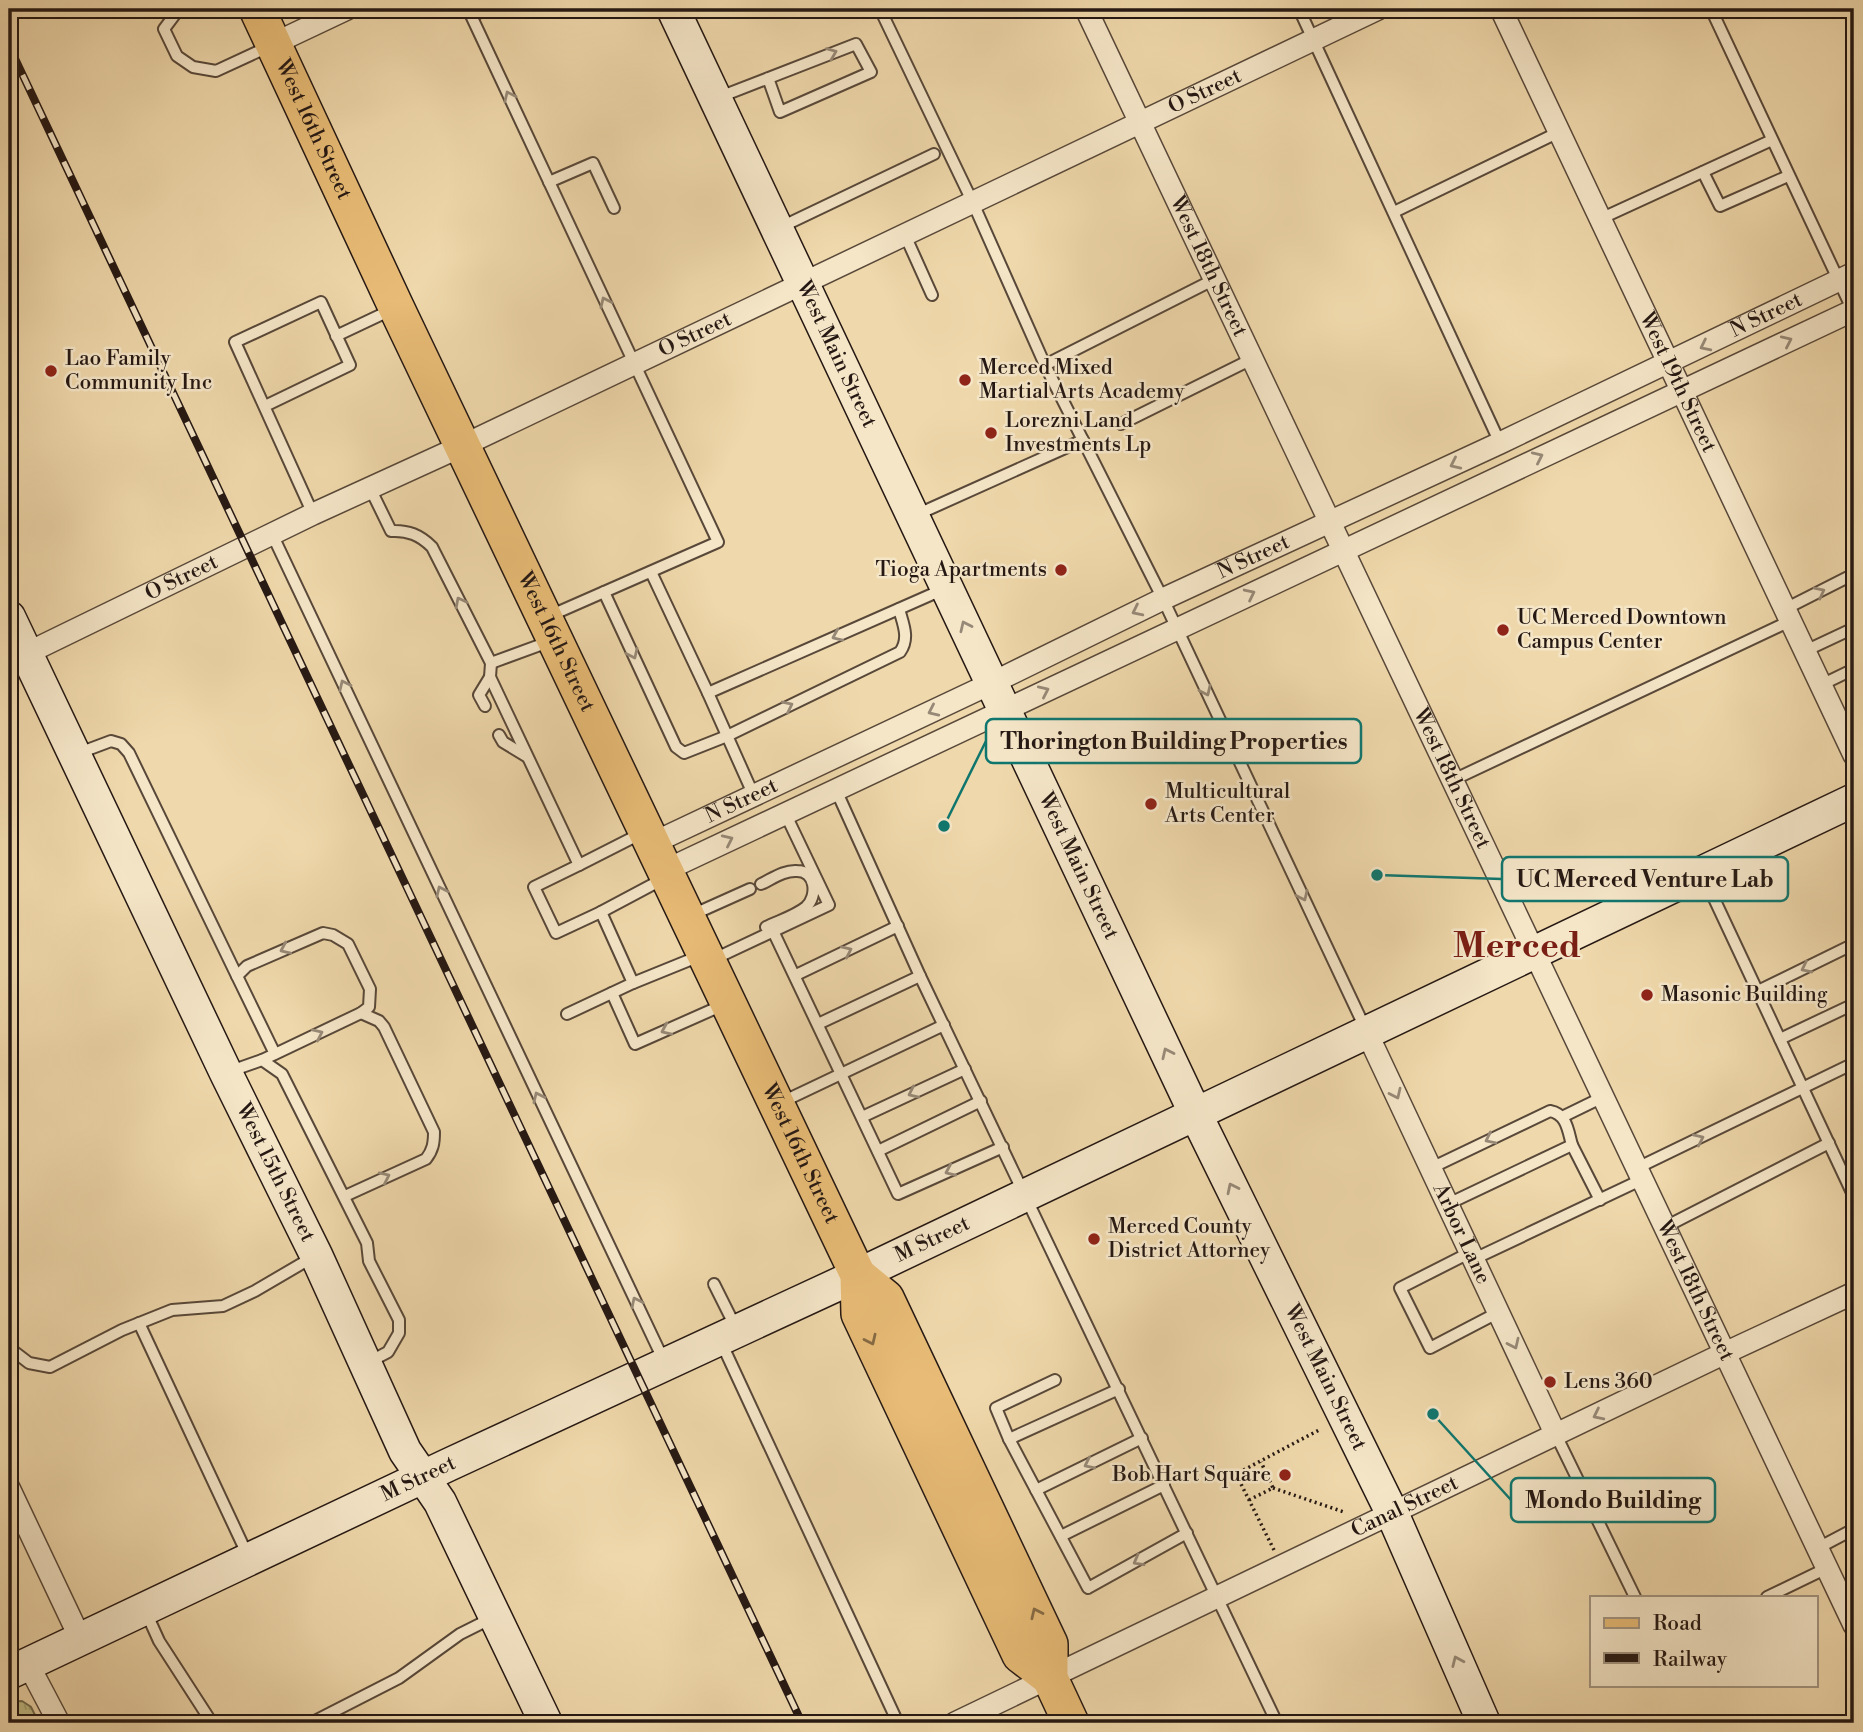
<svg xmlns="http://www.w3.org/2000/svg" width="1863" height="1732" font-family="'Libre Bodoni',serif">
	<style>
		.grass { fill: url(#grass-tufts); stroke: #726a4c; stroke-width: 2 }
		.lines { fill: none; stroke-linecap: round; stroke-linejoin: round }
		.lane-casing { stroke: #584839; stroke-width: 14 }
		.street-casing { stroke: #584839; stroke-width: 24 }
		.secondary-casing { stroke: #251813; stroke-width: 35 }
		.primary-casing { stroke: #251813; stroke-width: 38 }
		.path { stroke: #251813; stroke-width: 3.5; stroke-dasharray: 2 3.5; stroke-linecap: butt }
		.lane { stroke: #f5e6c8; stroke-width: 10 }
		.street { stroke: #f5e6c8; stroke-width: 21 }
		.secondary { stroke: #f5e6c8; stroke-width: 32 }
		.primary { stroke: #e8bc76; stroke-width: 35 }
		.rail-casing { stroke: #251813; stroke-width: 8 }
		.rail { stroke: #f5e6c8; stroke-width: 5; stroke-dasharray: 16; stroke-linecap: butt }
		.oneway { stroke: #978977 }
		.oneway2 { stroke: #866a44 }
		.poi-dot { fill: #8f2418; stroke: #f5e6c8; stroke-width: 2.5 }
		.labels { text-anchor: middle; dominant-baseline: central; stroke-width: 5; stroke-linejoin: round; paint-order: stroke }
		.street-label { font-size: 21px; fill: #251813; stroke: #f5e6c8 }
		.poi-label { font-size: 21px; fill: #251813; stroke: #f5e6c8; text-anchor: start }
		.town-label { font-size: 35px; font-weight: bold; fill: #7a1f14; stroke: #f5e6c8 }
		.leader { fill: none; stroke: #0f766e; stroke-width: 2.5 }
		.callout-dot { fill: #0f766e; stroke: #f5e6c8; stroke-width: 2.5 }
		.callout { fill: #f5e6c8; stroke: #0f766e; stroke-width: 2.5 }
		.callout-label { font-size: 23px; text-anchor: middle; font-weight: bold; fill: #251813 }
	</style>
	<defs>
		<pattern id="grass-tufts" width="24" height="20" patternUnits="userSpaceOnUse" patternTransform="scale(1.75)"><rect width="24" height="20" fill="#c0bc84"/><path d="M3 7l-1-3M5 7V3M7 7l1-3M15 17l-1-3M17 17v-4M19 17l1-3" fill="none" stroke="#a5a171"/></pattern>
	</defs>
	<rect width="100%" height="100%" fill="#efd8ab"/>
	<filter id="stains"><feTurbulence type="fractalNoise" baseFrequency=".00286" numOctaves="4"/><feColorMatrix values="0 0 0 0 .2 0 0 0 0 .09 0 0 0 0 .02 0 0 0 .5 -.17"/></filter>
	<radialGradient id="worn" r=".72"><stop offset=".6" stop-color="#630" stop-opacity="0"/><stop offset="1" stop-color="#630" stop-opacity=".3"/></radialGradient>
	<path class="grass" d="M22,1701l9,6 8,16h-30v-21z"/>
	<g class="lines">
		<g class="lane-casing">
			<g id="lane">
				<path d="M179,9l-15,20 13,27 16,11 23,4 54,-25"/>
				<path d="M468,9l250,533 -171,75"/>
				<path d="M880,9l93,194 72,162 118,234 203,431"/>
				<path d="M1299,9l201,434"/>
				<path d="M1711,9l143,304"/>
				<path d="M472,16l15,-7"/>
				<path d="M717,98l139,-54 15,28 -91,40 -12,-34"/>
				<path d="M1703,172l17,34 68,-30"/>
				<path d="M549,182l44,-19 21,45"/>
				<path d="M1394,212l165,-80"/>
				<path d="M1600,219l172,-79"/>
				<path d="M779,228l155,-74"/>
				<path d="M905,235l27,60"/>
				<path d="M336,336l55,-26"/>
				<path d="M1045,365l170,-86"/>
				<path d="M265,406l85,-41 -29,-63 -86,40 78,172"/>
				<path d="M1121,424l131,-65"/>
				<path d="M370,488l21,43c17,-1 29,4 41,16l59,116 -1,14 89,188 -45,22 22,46 45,-21 32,71 -66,31"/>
				<path d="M916,515l167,-75"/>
				<path d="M272,534l392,827"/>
				<path d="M651,572l57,121 46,103"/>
				<path d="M604,592l72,155 8,6 43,-17 173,-84c10,-14 3,-28 -1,-43"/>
				<path d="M1785,609l69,-35"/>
				<path d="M1805,651l49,-23"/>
				<path d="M491,663l60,-22"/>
				<path d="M1821,685l33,-16"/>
				<path d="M708,693l236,-104"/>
				<path d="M485,706l-6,-11 11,-18"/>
				<path d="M499,735l4,7 23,14"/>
				<path d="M79,753l32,-12 10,3 8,9 108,223"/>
				<path d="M1453,780l337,-159"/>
				<path d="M836,790l84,186 357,747"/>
				<path d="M579,865l63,-32"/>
				<path d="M1703,875l151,322"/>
				<path d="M761,884c11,-5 23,-14 36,-13 19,0 21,25 9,36 -11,9 -28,14 -40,20"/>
				<path d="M601,912l62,-33"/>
				<path d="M692,915l58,-26"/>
				<path d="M773,931l125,263 105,-47"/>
				<path d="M712,960l117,-55 -44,-92"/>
				<path d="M796,975l102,-49"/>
				<path d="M633,983l69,-28"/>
				<path d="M1758,991l96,-47"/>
				<path d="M612,993l23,51 88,-39"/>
				<path d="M818,1024l102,-48"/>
				<path d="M1780,1039l74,-35"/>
				<path d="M262,1060l13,-6 86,-41 8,-6 1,-18 -22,-45 -15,-9 -10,-2 -76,33 -10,10 38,78"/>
				<path d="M228,1072l34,-12 20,14 85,169 2,18 30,59v13l-11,19 -21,11"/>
				<path d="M782,1102l162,-77"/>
				<path d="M862,1117l103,-48"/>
				<path d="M1562,1117l41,-20"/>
				<path d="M1572,1145l28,55"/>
				<path d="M878,1151l103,-50"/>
				<path d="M1431,1168l119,-57c17,3 18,20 22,34l-124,59"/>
				<path d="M1637,1168l217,-105"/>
				<path d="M345,1196l81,-37c7,-9 8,-16 8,-27l-50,-105 -5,-6 -18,-8"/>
				<path d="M1665,1227l164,-84"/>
				<path d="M1471,1252l-71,36 30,60 69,-36"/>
				<path d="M1474,1259l169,-80"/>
				<path d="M714,1284l22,44"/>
				<path d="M139,1323l109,233"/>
				<path d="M721,1342l177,381"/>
				<path d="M9,1344l3,6 17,13 21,4 72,-37 50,-20 51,-4 32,-15 58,-34"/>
				<path d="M1119,1389l-110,50 79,149 99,-55"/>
				<path d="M1556,1435l79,162"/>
				<path d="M1009,1439l-13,-31 59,-28"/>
				<path d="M1036,1490l106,-52"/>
				<path d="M1061,1536l103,-51"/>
				<path d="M1818,1548l36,-19"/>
				<path d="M1767,1597l60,-29"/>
				<path d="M145,1610l14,31 53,82"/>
				<path d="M311,1723l88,-45 61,-44 32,-16"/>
			</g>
		</g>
		<g class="street-casing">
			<g id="street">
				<path id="s1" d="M1086,9l768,1616"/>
				<path id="s2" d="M1501,9l353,746"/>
				<path d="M273,44l74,-35"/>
				<path id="s3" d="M9,662l304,-148 149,-68 916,-437"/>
				<path id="s4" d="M653,843l339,-160 171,-84 337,-156 354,-170"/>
				<path d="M666,870l1188,-560"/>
				<path id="s5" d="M1367,1033l189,402"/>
				<path d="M9,1488l71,150"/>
				<path d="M28,1664l31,59"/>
				<path id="s6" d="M955,1723l770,-370 129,-60"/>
			</g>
		</g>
		<g class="secondary-casing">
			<g id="secondary">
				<path id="s7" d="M673,9l523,1106 196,398 92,210"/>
				<path id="s8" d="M9,617l217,456 90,182 89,196 35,51 106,221"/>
				<path id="s9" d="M9,1673l439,-208 410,-190 996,-475"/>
			</g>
		</g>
		<g class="primary-casing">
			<g id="primary">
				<path id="s10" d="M257,9l139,298 462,968 1,39 161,341 30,23"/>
				<path d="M858,1275l28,23 164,346v34l21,45"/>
			</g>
		</g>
		<g class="path">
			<path d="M1273,1488l71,24"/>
			<path d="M1249,1500l24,-12 -12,-26"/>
			<path d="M1274,1550l-38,-76 83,-44"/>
		</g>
		<use href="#lane" class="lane"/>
		<use href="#street" class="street"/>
		<use href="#secondary" class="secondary"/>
		<use href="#primary" class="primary"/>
		<g class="rail-casing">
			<path id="rail" d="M9,46l793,1677"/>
		</g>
		<use href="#rail" class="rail"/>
	</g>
	<defs><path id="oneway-chevron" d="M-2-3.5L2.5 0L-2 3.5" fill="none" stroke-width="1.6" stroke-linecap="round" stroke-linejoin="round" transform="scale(1.75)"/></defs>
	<g class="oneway">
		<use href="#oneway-chevron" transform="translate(832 53) rotate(-22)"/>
		<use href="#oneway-chevron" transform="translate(509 96) rotate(-115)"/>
		<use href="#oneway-chevron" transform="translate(605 302) rotate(-115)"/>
		<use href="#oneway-chevron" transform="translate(1787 341) rotate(-25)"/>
		<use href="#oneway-chevron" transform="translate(1705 346) rotate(154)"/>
		<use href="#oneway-chevron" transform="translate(1538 457) rotate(-25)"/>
		<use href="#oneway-chevron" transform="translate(1455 464) rotate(155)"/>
		<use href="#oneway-chevron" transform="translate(1820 592) rotate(-27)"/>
		<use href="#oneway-chevron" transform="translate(1250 594) rotate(-26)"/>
		<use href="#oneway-chevron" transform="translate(460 602) rotate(-117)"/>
		<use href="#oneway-chevron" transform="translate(1137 611) rotate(154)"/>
		<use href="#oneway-chevron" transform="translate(965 626) rotate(-115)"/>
		<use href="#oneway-chevron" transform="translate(837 636) rotate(156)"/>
		<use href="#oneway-chevron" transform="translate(633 654) rotate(65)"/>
		<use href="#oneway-chevron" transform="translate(344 685) rotate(-115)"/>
		<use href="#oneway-chevron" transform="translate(1044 691) rotate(-25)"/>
		<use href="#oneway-chevron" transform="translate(1206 691) rotate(65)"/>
		<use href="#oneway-chevron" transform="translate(788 706) rotate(-26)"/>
		<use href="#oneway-chevron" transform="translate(933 711) rotate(155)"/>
		<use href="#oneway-chevron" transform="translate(728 840) rotate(-25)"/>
		<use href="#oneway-chevron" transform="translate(441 891) rotate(-115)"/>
		<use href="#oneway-chevron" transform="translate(1303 896) rotate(65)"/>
		<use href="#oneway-chevron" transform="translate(285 949) rotate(156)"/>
		<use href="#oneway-chevron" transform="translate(847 951) rotate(-25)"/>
		<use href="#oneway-chevron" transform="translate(1806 968) rotate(154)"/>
		<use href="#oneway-chevron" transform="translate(666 1030) rotate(156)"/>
		<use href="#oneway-chevron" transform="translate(318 1034) rotate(-25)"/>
		<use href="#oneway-chevron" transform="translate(1167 1053) rotate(-115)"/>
		<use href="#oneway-chevron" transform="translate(913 1093) rotate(155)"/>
		<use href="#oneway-chevron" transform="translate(1396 1094) rotate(65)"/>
		<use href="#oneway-chevron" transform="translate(538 1097) rotate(-115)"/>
		<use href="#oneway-chevron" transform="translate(1490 1139) rotate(154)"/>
		<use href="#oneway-chevron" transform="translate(1699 1139) rotate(-25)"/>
		<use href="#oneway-chevron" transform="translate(950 1171) rotate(156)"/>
		<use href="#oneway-chevron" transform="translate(385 1177) rotate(-25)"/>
		<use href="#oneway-chevron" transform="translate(1232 1188) rotate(-116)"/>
		<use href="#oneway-chevron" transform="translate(636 1302) rotate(-116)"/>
		<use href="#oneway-chevron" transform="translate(1514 1344) rotate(65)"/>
		<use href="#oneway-chevron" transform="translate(1598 1415) rotate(154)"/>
		<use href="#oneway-chevron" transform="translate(1089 1464) rotate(154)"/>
		<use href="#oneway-chevron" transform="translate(1138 1561) rotate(151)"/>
		<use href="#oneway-chevron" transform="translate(1457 1661) rotate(-114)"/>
	</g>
	<g class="oneway2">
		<use href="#oneway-chevron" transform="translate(871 1340) rotate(65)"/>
		<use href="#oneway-chevron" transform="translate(1036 1613) rotate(-115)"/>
	</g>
	<g class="poi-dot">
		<circle cx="51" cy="371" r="7"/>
		<circle cx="965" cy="380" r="7"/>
		<circle cx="991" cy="433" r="7"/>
		<circle cx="1061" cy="570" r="7"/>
		<circle cx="1503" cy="630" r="7"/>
		<circle cx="1151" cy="804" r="7"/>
		<circle cx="1647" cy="995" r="7"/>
		<circle cx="1094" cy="1239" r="7"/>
		<circle cx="1550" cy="1382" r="7"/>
		<circle cx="1285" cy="1475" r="7"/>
	</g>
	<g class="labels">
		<g class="street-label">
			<text stroke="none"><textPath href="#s3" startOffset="1325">O Street</textPath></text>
			<text stroke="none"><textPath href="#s10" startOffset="133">West 16th Street</textPath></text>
			<text stroke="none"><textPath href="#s1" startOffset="285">West 18th Street</textPath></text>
			<text stroke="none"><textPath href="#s4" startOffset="1232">N Street</textPath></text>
			<text stroke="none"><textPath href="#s3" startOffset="760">O Street</textPath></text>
			<text stroke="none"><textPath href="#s7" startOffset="382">West Main Street</textPath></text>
			<text stroke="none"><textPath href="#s2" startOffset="413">West 19th Street</textPath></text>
			<text stroke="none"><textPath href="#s4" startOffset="665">N Street</textPath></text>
			<text stroke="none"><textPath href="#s3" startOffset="192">O Street</textPath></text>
			<text stroke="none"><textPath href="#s10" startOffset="700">West 16th Street</textPath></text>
			<text stroke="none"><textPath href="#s1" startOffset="852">West 18th Street</textPath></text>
			<text stroke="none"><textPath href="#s4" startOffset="98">N Street</textPath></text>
			<text stroke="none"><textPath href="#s7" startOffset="948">West Main Street</textPath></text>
			<text stroke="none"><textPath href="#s10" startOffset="1267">West 16th Street</textPath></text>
			<text stroke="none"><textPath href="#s8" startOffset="616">West 15th Street</textPath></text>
			<text stroke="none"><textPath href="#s5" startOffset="222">Arbor Lane</textPath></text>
			<text stroke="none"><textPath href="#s9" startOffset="1020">M Street</textPath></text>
			<text stroke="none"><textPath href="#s1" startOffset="1419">West 18th Street</textPath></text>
			<text stroke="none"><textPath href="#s7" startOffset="1516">West Main Street</textPath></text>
			<text stroke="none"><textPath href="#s9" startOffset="453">M Street</textPath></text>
			<text stroke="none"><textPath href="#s6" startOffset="499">Canal Street</textPath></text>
		</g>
		<g class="poi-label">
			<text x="65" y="359">Lao Family<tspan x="65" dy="24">Community Inc</tspan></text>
			<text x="979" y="368">Merced Mixed<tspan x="979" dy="24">Martial Arts Academy</tspan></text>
			<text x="1005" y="421">Lorezni Land<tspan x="1005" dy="24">Investments Lp</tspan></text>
			<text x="1047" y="570" text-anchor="end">Tioga Apartments</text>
			<text x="1517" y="618">UC Merced Downtown<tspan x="1517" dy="24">Campus Center</tspan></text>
			<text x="1165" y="792">Multicultural<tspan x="1165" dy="24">Arts Center</tspan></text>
			<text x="1661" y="995">Masonic Building</text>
			<text x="1108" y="1227">Merced County<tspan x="1108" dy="24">District Attorney</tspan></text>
			<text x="1564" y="1382">Lens 360</text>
			<text x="1271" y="1475" text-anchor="end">Bob Hart Square</text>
		</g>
		<g class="town-label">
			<text x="1517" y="946">Merced</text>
		</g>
	</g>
	<path class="leader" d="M944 826L986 741M1377 875L1502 879M1433 1414L1511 1500"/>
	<g class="callout-dot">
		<circle cx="944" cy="826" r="7"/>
		<circle cx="1377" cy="875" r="7"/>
		<circle cx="1433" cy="1414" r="7"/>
	</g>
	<g class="callout">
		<rect x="986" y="719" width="375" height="44" rx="7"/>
		<rect x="1502" y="857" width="286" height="44" rx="7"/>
		<rect x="1511" y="1478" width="204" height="44" rx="7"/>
	</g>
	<g class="callout-label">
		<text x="1174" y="749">Thorington Building Properties</text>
		<text x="1645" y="887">UC Merced Venture Lab</text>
		<text x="1613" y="1508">Mondo Building</text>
	</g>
	<rect width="1863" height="1732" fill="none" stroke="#efd8ab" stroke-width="35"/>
	<rect x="10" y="10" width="1842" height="1711" fill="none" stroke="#251813" stroke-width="3.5"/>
	<rect x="18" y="18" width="1828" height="1697" fill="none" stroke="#251813" stroke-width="2"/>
	<rect x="1590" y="1596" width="228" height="91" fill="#f5e6c8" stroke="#a29480" stroke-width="2"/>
	<rect x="1604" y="1618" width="35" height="10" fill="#e8bc76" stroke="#a29480" stroke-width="2"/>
	<text x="1653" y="1630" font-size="21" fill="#251813">Road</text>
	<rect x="1604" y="1653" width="35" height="10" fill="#251813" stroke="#a29480" stroke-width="2"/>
	<text x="1653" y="1666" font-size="21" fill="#251813">Railway</text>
	<rect width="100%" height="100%" filter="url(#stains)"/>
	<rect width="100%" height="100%" fill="url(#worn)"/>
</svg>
